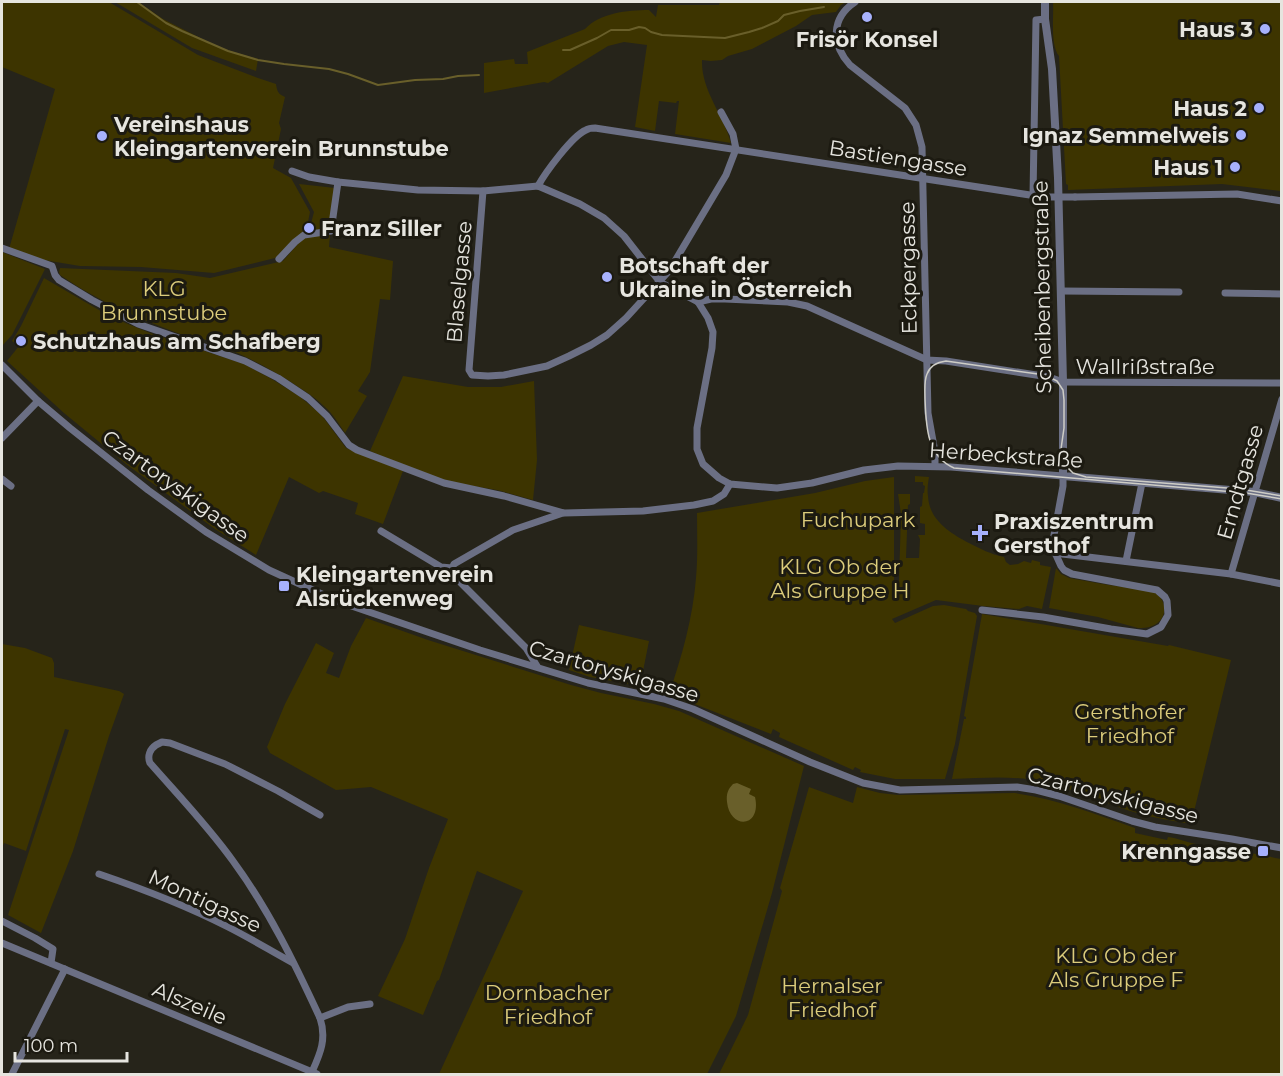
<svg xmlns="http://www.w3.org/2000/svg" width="1283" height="1076" font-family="Montserrat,sans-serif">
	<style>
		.green { fill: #3d3400 }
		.water { fill: #695f2a }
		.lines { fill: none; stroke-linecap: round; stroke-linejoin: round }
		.stream { stroke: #695f2a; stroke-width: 2 }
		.minor { stroke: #6b6f84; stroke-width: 7 }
		.tertiary { stroke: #6b6f84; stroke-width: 8 }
		.tram { stroke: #cecdc6; stroke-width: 1.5 }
		.minor-bridge { stroke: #6b6f84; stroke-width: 7 }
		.poi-dot { fill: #a7b1fc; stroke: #1c1a11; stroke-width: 2 }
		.labels { text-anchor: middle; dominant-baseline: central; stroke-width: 6; stroke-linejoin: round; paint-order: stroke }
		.poi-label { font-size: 21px; font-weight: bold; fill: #e6e5df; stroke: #1c1a11; text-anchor: start }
		.street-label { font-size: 21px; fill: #e6e5df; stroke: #1c1a11 }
		.park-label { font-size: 21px; fill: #dccc7b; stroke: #1c1a11 }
	</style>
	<rect width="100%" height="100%" fill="#26241a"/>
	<g class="green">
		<path d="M2,2h107l89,53 60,23 18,6c1,7 2,10 9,13l-6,26 2,6 -8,39 18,10 19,34 -4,20 -31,26 -61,15 -73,-6 -61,-1 -48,-8 -23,-9 46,-160 -53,-22z"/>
		<path d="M115,2h23l25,17 57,29 38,11 -2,12 -64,-23z"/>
		<path d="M720,2h126l-5,3 -5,7 -24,3 -16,11 -44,23 -24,7 -6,4 -11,1 -9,-1c-1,30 21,54 29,83l-56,-9 4,-33h-2l-1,2 -17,-2 -4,30 -20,-4 12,-82 -23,-3 -16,4 -60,37 -4,-1 -60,11v-30l30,-4 1,5h13l-1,-12 58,-23c15,-16 42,-19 64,-19l7,7 2,-12h61z"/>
		<path d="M1053,2h228v189l-59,-7 -154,6v-5l-2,-1 -7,-128c-9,-11 -5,-40 -6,-54z"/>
		<path d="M299,184l36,4 -5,40 -21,3 5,-19z"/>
		<path d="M330,234l-1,13 64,14 -3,39 -10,-1 -10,73 -12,19 9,5 -22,37c-6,-9 -12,-19 -20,-26 -10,-10 -22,-17 -34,-25 -33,-21 -64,-35 -102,-48l-1,3c-46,-17 -87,-34 -128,-62l-1,-3 1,-4 116,5 34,5 73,-17 21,-24z"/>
		<path d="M2,252l43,17 -33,66 -10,11z"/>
		<path d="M44,278l67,39 39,16 94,31 26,14 29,18 18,15 6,6 23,31 57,23 -20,53 -28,-10 3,-11 -35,-12 -4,2 -30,-16 -33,78 -41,-26 -89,-65 -62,-51 -57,-52 12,-15 -7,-5 9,-15z"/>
		<path d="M403,376l65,11h33l33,-6 3,79 -4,40 -36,-10 -41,-7 -29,-8 -57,-24z"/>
		<path d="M915,476l14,1c-1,6 -2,13 -1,19 1,24 22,37 41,47 12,6 21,11 35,14l2,5 4,3 8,-1 6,-3 7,2 1,-3 8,2v3l11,2 -9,42 -15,-3 -8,3 -36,-3 -47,-6 -44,19 3,4 38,-17 11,-1 22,4 2,2 7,2 2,3 -22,128 -10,35h-50l-35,-7 1,-2 -6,-3 -2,3 -74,-33 1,-4 -7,-4 -2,5 -102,-40c13,-38 24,-77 27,-116 2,-22 1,-43 1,-65l118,-20 50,-12 29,-4v106l5,-2 2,-67 -3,-20h12v10l-2,1 -2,53h13l1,-19 -2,-4h7v-11l-5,-1v-16l2,-1 1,-13h1l1,-7 -2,-1v-3h-8z"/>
		<path d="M1056,568l5,6 8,4c19,3 37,7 55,9 9,2 19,1 28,4 16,7 17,29 0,35 -4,2 -9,2 -14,2l-40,-11 -49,-9z"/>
		<path d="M982,614l186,32 1,-1 62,15 -40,164c-18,-3 -36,-6 -54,-11 -31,-9 -61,-23 -92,-31 -31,-7 -62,-4 -93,-3l12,-60h2v-2l-2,-1z"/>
		<path d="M366,618l62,22 143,45 30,8 53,11 25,7 125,55 -32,127 -36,123 -29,58h-268l84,-183 -46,-20 -38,109 -2,1 -14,34 -45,-19 27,-57 24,-71 19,-49 -77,-32 -35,3 -66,-37 -3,-6 18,-43 31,-61 18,10 -8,20 13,5 12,-32z"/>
		<path d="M579,625l70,16 -9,45 -50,-9 -21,-7z"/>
		<path d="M2,644l23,4 27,10 2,5v14l65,14 5,3 -15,42 -36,115 -32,82 -33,-18 61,-185 -4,-1 -39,122 -22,-8 -2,5z"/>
		<path d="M809,787l44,16 4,-16 23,6 18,2 117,-2c41,6 81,21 120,35v5l32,7 1,-3c10,1 18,5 28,7 29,4 57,9 85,15v215h-562l29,-59 34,-124 -2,-3z"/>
	</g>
	<path class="water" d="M737,783l14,6 -2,5 6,3c7,31 -25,33 -28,5 -1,-8 1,-13 6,-18z"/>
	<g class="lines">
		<g class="stream">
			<path d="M137,2l29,21 16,8 46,20 30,9 26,4 45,5 19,5 30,11 37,-5 28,-1 15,-3 21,-1"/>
			<path d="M563,50h7l27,-12 14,-8h18l10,-3 6,1 6,4 11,3 63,3 24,-6 13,-4 16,-7 6,-6 16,-4 24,-4"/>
		</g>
		<g class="minor">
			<path d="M855,2c-24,16 -24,42 -5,63l55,43 11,17 6,22 6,266 7,39v14"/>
			<path d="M292,171l17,6 29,5 80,8 65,1 55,-5 42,18 24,14 20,18 36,46 38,20 10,16 5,14 -1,16 -15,80v21l6,15 16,14 11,6 47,4 35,-5 52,-13 34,-4 53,1 112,9v10l-11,60 9,20 3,4 8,4 85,16 8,7 2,4 1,14 -7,12 -14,7 -36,-5 -68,-12 -61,-7"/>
			<path d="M538,186c7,-13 34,-50 48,-56 3,-2 5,-2 9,-2l448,69"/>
			<path d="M483,191l-14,179 3,5 16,1 16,-1 43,-9 22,-10 22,-11 16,-10 19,-17 43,-47 57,-96 10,-26 -3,-15 -12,-22"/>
			<path d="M1033,196l3,-176 9,-1"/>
			<path d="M1075,197l162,-3 45,7"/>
			<path d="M2,248l50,18 3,9 4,5 33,20 46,24 107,37 33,17 30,20 19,18 22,29 8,5 87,33 60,13 60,17 79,-2 51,-6 19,-4 11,-7 6,-10"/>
			<path d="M279,259l16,-17 9,-7 27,-4 7,-49"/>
			<path d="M1061,291l118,1"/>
			<path d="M1225,293l57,1"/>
			<path d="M698,302l13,-3h14l63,3 19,4 120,54 19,1 103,16 14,5 219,1"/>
			<path d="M2,365l36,36 32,27 78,62 58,42 63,38 68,31 143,49 108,33 76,16 29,10 117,53 53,21 37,7 117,-3 19,3 23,6 73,25 23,6 77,12 50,9"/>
			<path d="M2,438l36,-37"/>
			<path d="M2,479l9,7"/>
			<path d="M381,531l60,36 11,1"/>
			<path d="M1054,553l177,21 51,10"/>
			<path d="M1126,561l16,-78"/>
			<path d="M452,568l-1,3 2,4 73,73 11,18"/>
			<path d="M452,568l2,-4 59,-34 50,-17"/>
			<path d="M1231,574l51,-175"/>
			<path d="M99,874c44,15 88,32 129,53 22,11 43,24 65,36"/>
			<path d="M2,921l33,17 18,11 -2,14"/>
			<path d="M2,943l315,131"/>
			<path d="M320,1018l28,-11 22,-3"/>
			<path d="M312,1072c8,-18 15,-33 8,-54 -25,-54 -51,-108 -87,-157 -25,-35 -55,-66 -83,-98 -3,-7 0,-14 6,-18l6,-3 8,1 55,21 53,27 42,24"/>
			<path d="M12,1074l53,-105"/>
		</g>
		<path class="tertiary" d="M1045,2v17l7,50 6,109 5,204v94l191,16 28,6"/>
		<path class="tram" d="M1282,496l-42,-7 -154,-12 -13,-4 -10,-10 -2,-14 3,-21v-28l-1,-10 -6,-9 -12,-6 -99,-14c-8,1 -16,5 -19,13 -3,7 -2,16 -2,24 1,26 1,58 29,70l292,25 36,6"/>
		<path class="minor-bridge" d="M1043,197h32"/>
	</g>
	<g class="poi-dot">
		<circle cx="867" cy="17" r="6"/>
		<circle cx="1265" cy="29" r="6"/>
		<circle cx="1259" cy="108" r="6"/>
		<circle cx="1241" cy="135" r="6"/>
		<circle cx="102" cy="136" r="6"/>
		<circle cx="1235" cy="167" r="6"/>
		<circle cx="309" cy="228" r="6"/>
		<circle cx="607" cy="277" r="6"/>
		<circle cx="21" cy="341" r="6"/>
		<path d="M977 524h6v6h6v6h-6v6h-6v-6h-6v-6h6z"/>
		<rect x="278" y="580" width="12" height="12" rx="3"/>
		<rect x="1257" y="845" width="12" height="12" rx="3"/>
	</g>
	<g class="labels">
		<g class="poi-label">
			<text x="1253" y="29" text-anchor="end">Haus 3</text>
			<text x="867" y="39" text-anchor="middle">Frisör Konsel</text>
			<text x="1247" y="108" text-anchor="end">Haus 2</text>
			<text x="114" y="124">Vereinshaus<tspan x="114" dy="24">Kleingartenverein Brunnstube</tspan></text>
			<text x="1229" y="135" text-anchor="end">Ignaz Semmelweis</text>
			<text x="1223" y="167" text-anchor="end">Haus 1</text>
			<text x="321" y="228">Franz Siller</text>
			<text x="619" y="265">Botschaft der<tspan x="619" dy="24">Ukraine in Österreich</tspan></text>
			<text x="33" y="341">Schutzhaus am Schafberg</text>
			<text x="994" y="521">Praxiszentrum<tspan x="994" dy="24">Gersthof</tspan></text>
			<text x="296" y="574">Kleingartenverein<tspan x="296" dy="24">Alsrückenweg</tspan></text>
			<text x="1251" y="851" text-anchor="end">Krenngasse</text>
		</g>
		<g class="street-label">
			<text transform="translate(898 158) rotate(9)">Bastiengasse</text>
			<text transform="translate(908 268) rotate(-91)">Eckpergasse</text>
			<text transform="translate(459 282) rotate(-85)">Blaselgasse</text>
			<text transform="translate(1042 287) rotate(-91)">Scheibenbergstraße</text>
			<text x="1145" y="366">Wallrißstraße</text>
			<text transform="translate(1006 455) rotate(4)">Herbeckstraße</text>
			<text transform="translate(1240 482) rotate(-74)">Erndtgasse</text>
			<text transform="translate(176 486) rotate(36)">Czartoryskigasse</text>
			<text transform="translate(614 671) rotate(16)">Czartoryskigasse</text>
			<text transform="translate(1113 795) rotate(14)">Czartoryskigasse</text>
			<text transform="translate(205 901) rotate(25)">Montigasse</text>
			<text transform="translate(190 1003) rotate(23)">Alszeile</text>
		</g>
		<g class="park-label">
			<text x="164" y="288">KLG<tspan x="164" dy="24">Brunnstube</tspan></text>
			<text x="858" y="519">Fuchupark</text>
			<text x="840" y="566">KLG Ob der<tspan x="840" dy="24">Als Gruppe H</tspan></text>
			<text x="1130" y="711">Gersthofer<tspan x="1130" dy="24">Friedhof</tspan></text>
			<text x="1116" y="955">KLG Ob der<tspan x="1116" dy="24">Als Gruppe F</tspan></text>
			<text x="832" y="985">Hernalser<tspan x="832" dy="24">Friedhof</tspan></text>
			<text x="548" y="992">Dornbacher<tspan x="548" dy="24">Friedhof</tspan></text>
		</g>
	</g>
	<rect width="1283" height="1076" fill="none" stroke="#e6e5df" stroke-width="6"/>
	<path d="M15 1052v9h112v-9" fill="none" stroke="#e6e5df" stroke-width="3"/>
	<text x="24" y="1052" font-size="18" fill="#e6e5df" stroke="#1c1a11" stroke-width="4.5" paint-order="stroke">100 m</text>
</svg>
